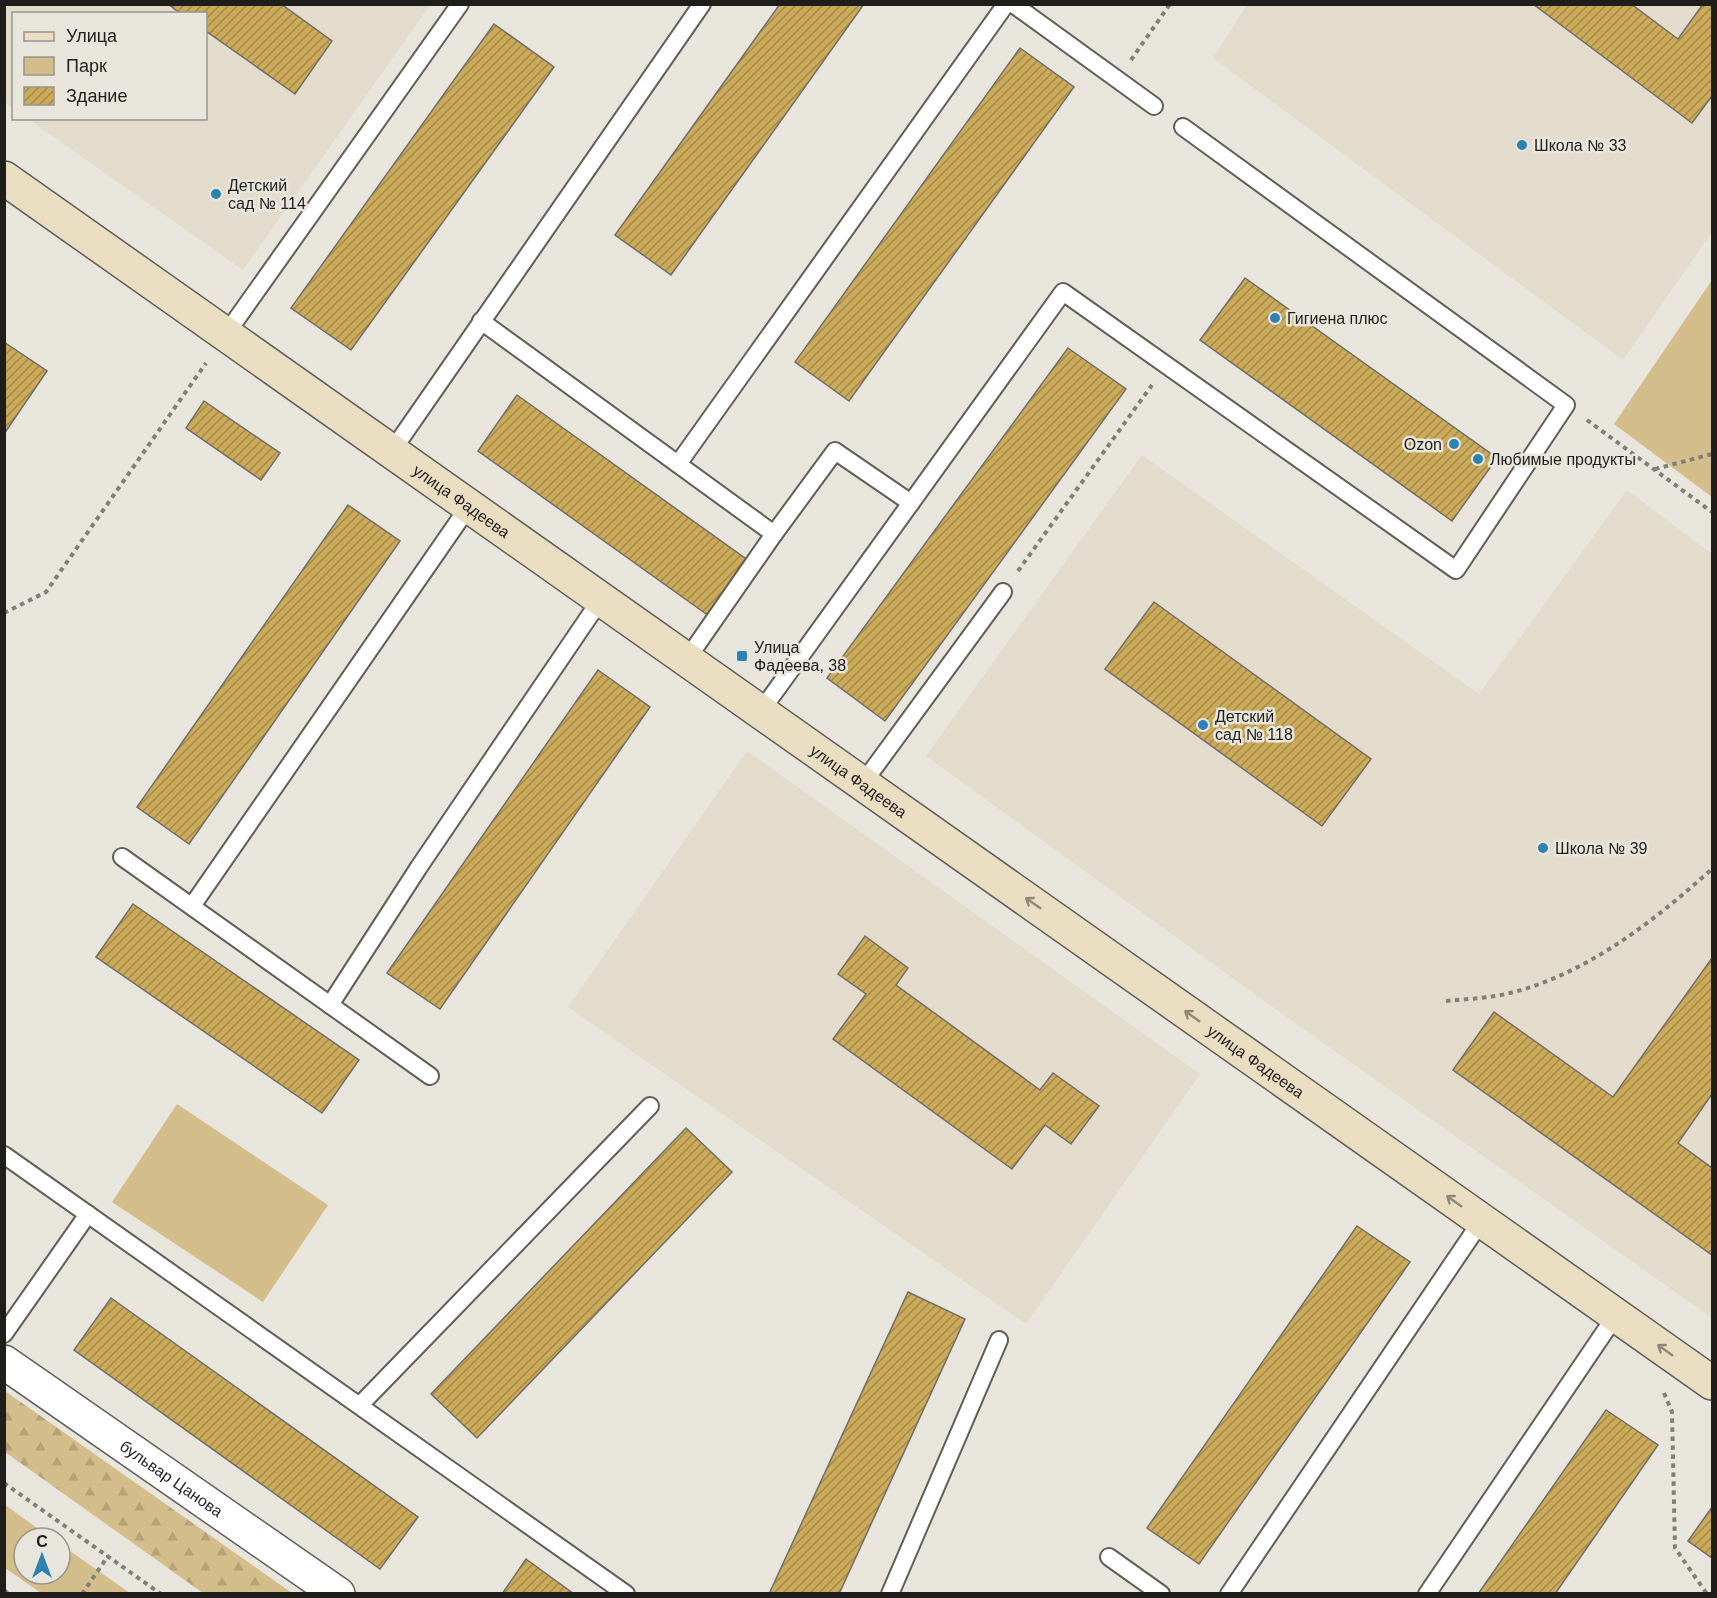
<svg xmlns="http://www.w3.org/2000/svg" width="1717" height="1598" font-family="Arial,sans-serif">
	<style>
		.built { fill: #e3dccc }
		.green { fill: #d3bd8a }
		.forest { fill: url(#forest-firs) }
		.building { fill: url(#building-hatch); stroke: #726e67; stroke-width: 1.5 }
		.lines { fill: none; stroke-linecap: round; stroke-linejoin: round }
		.lane-casing { stroke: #615e57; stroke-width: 20 }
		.street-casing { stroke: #615e57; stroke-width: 36 }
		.secondary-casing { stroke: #615e57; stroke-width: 36 }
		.path { stroke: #827f79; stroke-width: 4; stroke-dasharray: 4.5 4.5; stroke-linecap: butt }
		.lane { stroke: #fff; stroke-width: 16 }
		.street { stroke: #fff; stroke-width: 33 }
		.secondary { stroke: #e9dec2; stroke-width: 33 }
		.oneway { stroke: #8f8877 }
		.poi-dot { fill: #2c82b1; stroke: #e8e5dc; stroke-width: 2 }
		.labels { text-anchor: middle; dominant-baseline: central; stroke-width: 5; stroke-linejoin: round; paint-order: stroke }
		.poi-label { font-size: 16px; fill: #201e1b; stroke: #e8e5dc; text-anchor: start }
		.street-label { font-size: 16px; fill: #201e1b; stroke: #e8e5dc }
	</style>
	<defs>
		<pattern id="forest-firs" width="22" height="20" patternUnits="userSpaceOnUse" patternTransform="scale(1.5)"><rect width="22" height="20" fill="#d3bd8a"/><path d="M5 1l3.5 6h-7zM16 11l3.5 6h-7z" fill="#b5a276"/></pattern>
		<pattern id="building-hatch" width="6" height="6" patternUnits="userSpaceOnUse" patternTransform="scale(1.5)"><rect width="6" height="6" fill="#cbaa5a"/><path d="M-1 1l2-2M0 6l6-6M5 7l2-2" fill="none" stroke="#a48a4a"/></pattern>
	</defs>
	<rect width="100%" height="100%" fill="#e8e5dc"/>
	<g class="built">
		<path d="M5,5h425l-187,265 -215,-151 178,-1v-104h-192l-1,94 -8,-6z"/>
		<path d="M1247,5h465v227l-89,128 -410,-302z"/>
		<path d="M1142,455l337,239 148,-204 85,64v764l-445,-315 -341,-247z"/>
		<path d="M747,751l453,323 -174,250 -458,-317z"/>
	</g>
	<g class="green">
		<path d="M1712,280v217l-98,-73z"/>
		<path d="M177,1104l151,101 -65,97 -151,-100z"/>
		<path d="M5,1505l46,33h-27v36h36v-30l70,49h-89l-36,-25z"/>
	</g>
	<path class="forest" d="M5,1391l287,202h-89l-198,-141z"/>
	<g class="building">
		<path d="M168,4h113l51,37 -37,53 -89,-63v-17h-25z"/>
		<path d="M780,4h84l-193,271 -56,-40z"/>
		<path d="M1533,4h98l47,35 25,-35h9v92l-20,27z"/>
		<path d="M494,24l60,43 -203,283 -60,-42z"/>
		<path d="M1020,48l54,39 -225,314 -54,-39z"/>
		<path d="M1245,278l252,180 -45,63 -252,-181z"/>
		<path d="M4,342l43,29 -43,63z"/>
		<path d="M1068,348l58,41 -241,332 -58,-43z"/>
		<path d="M517,395l232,166 -40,55 -231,-165z"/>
		<path d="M204,401l76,52 -19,27 -75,-52z"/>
		<path d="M348,505l52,36 -211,303 -52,-37z"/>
		<path d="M1154,602l217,157 -49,67 -217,-157z"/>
		<path d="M598,670l52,37 -210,302 -53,-36z"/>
		<path d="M133,904l226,156 -37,53 -226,-156z"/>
		<path d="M865,936l43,32 -12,17 144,105 13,-17 46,33 -28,38 -26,-19 -33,44 -179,-130 33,-45 -28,-20z"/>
		<path d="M1712,958v136l-34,49 34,25v87l-259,-185 41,-58 119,85z"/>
		<path d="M686,1128l46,44 -255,266 -46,-44z"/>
		<path d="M1357,1226l53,36 -211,302 -52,-36z"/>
		<path d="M908,1292l57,27 -126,275h-70z"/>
		<path d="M111,1298l307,219 -38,52 -306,-219z"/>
		<path d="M1606,1410l52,35 -103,149h-77z"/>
		<path d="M1712,1507v51l-24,-17z"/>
		<path d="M526,1559l48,35h-72z"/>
	</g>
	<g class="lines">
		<g class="lane-casing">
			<g id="lane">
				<path d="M1013,4l141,102"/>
				<path d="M481,321l293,213 61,-83 76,52"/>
				<path d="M226,334l234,-330"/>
				<path d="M392,451l310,-447"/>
				<path d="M678,464l328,-460"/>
				<path d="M687,659l87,-125"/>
				<path d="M761,711l302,-419 393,278 110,-165 -383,-278"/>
				<path d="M863,783l140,-191"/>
				<path d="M122,857l308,219"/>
				<path d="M192,906l277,-400"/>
				<path d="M330,1005l89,-138 182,-268"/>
				<path d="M4,1155l622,439"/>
				<path d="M4,1334l84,-120"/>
				<path d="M360,1405l290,-299"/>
				<path d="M1109,1557l52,37"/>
				<path d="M890,1594l109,-254"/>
				<path d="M1229,1594l253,-374"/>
				<path d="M1427,1594l189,-279"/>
			</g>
		</g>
		<g class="street-casing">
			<g id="street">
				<path id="s1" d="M4,1362l334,232"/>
			</g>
		</g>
		<g class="secondary-casing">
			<g id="secondary">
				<path id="s2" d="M4,178l1708,1205"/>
			</g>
		</g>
		<g class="path">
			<path d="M1131,60l39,-56"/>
			<path d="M1587,420l125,92"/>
			<path d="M1655,469l57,-15"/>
			<path d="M1018,571l134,-186"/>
			<path d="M4,613l42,-21 160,-229"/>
			<path d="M1446,1001c21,-2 44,-3 64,-8 77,-19 144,-72 202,-124"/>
			<path d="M1664,1393l8,19 3,136 32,46"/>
			<path d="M4,1483l157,111"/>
			<path d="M4,1590l5,4"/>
			<path d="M82,1594l26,-38"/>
		</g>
		<use href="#lane" class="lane"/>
		<use href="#street" class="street"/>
		<use href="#secondary" class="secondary"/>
	</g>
	<defs><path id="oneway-shaft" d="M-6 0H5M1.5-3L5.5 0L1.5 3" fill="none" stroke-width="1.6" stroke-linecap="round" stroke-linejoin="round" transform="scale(1.5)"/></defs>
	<g class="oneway">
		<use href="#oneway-shaft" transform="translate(1033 903) rotate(-145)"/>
		<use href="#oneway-shaft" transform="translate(1192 1016) rotate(-145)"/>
		<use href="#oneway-shaft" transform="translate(1454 1201) rotate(-145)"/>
		<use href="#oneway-shaft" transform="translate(1665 1350) rotate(-145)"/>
	</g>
	<g class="poi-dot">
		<circle cx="1522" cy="145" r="6"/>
		<circle cx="216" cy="194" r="6"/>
		<circle cx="1275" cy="318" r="6"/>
		<circle cx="1454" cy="444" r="6"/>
		<circle cx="1478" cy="459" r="6"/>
		<rect x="736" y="650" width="12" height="12" rx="3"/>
		<circle cx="1203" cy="725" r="6"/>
		<circle cx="1543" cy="848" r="6"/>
	</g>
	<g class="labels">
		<g class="poi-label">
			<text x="1534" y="145">Школа № 33</text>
			<text x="228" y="185">Детский<tspan x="228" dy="18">сад № 114</tspan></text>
			<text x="1287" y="318">Гигиена плюс</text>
			<text x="1442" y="444" text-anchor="end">Ozon</text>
			<text x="1490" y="459">Любимые продукты</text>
			<text x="754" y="647">Улица<tspan x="754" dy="18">Фадеева, 38</tspan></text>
			<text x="1215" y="716">Детский<tspan x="1215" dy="18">сад № 118</tspan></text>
			<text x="1555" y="848">Школа № 39</text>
		</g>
		<g class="street-label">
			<text stroke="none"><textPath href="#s2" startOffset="560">улица Фадеева</textPath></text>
			<text stroke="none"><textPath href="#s2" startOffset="1046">улица Фадеева</textPath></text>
			<text stroke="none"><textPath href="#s2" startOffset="1532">улица Фадеева</textPath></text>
			<text stroke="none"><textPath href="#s1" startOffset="204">бульвар Цанова</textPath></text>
		</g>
	</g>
	<rect width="1717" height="1598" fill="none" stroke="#201e1b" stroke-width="12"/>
	<rect x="12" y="12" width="195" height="108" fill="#e8e5dc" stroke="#98958f" stroke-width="1.5"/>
	<rect x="24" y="32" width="30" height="9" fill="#e9dec2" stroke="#98958f" stroke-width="1.5"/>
	<text x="66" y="42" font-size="18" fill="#201e1b">Улица</text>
	<rect x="24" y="57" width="30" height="18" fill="#d3bd8a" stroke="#98958f" stroke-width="1.5"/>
	<text x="66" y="72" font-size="18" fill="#201e1b">Парк</text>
	<rect x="24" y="87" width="30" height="18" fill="url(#building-hatch)" stroke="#98958f" stroke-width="1.5"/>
	<text x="66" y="102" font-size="18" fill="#201e1b">Здание</text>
	<g transform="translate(42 1556)"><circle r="28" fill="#e8e5dc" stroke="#98958f" stroke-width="1.5"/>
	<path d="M0-4.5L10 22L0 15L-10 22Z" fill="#2c82b1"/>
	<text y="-9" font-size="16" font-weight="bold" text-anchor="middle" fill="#201e1b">С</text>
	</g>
</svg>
